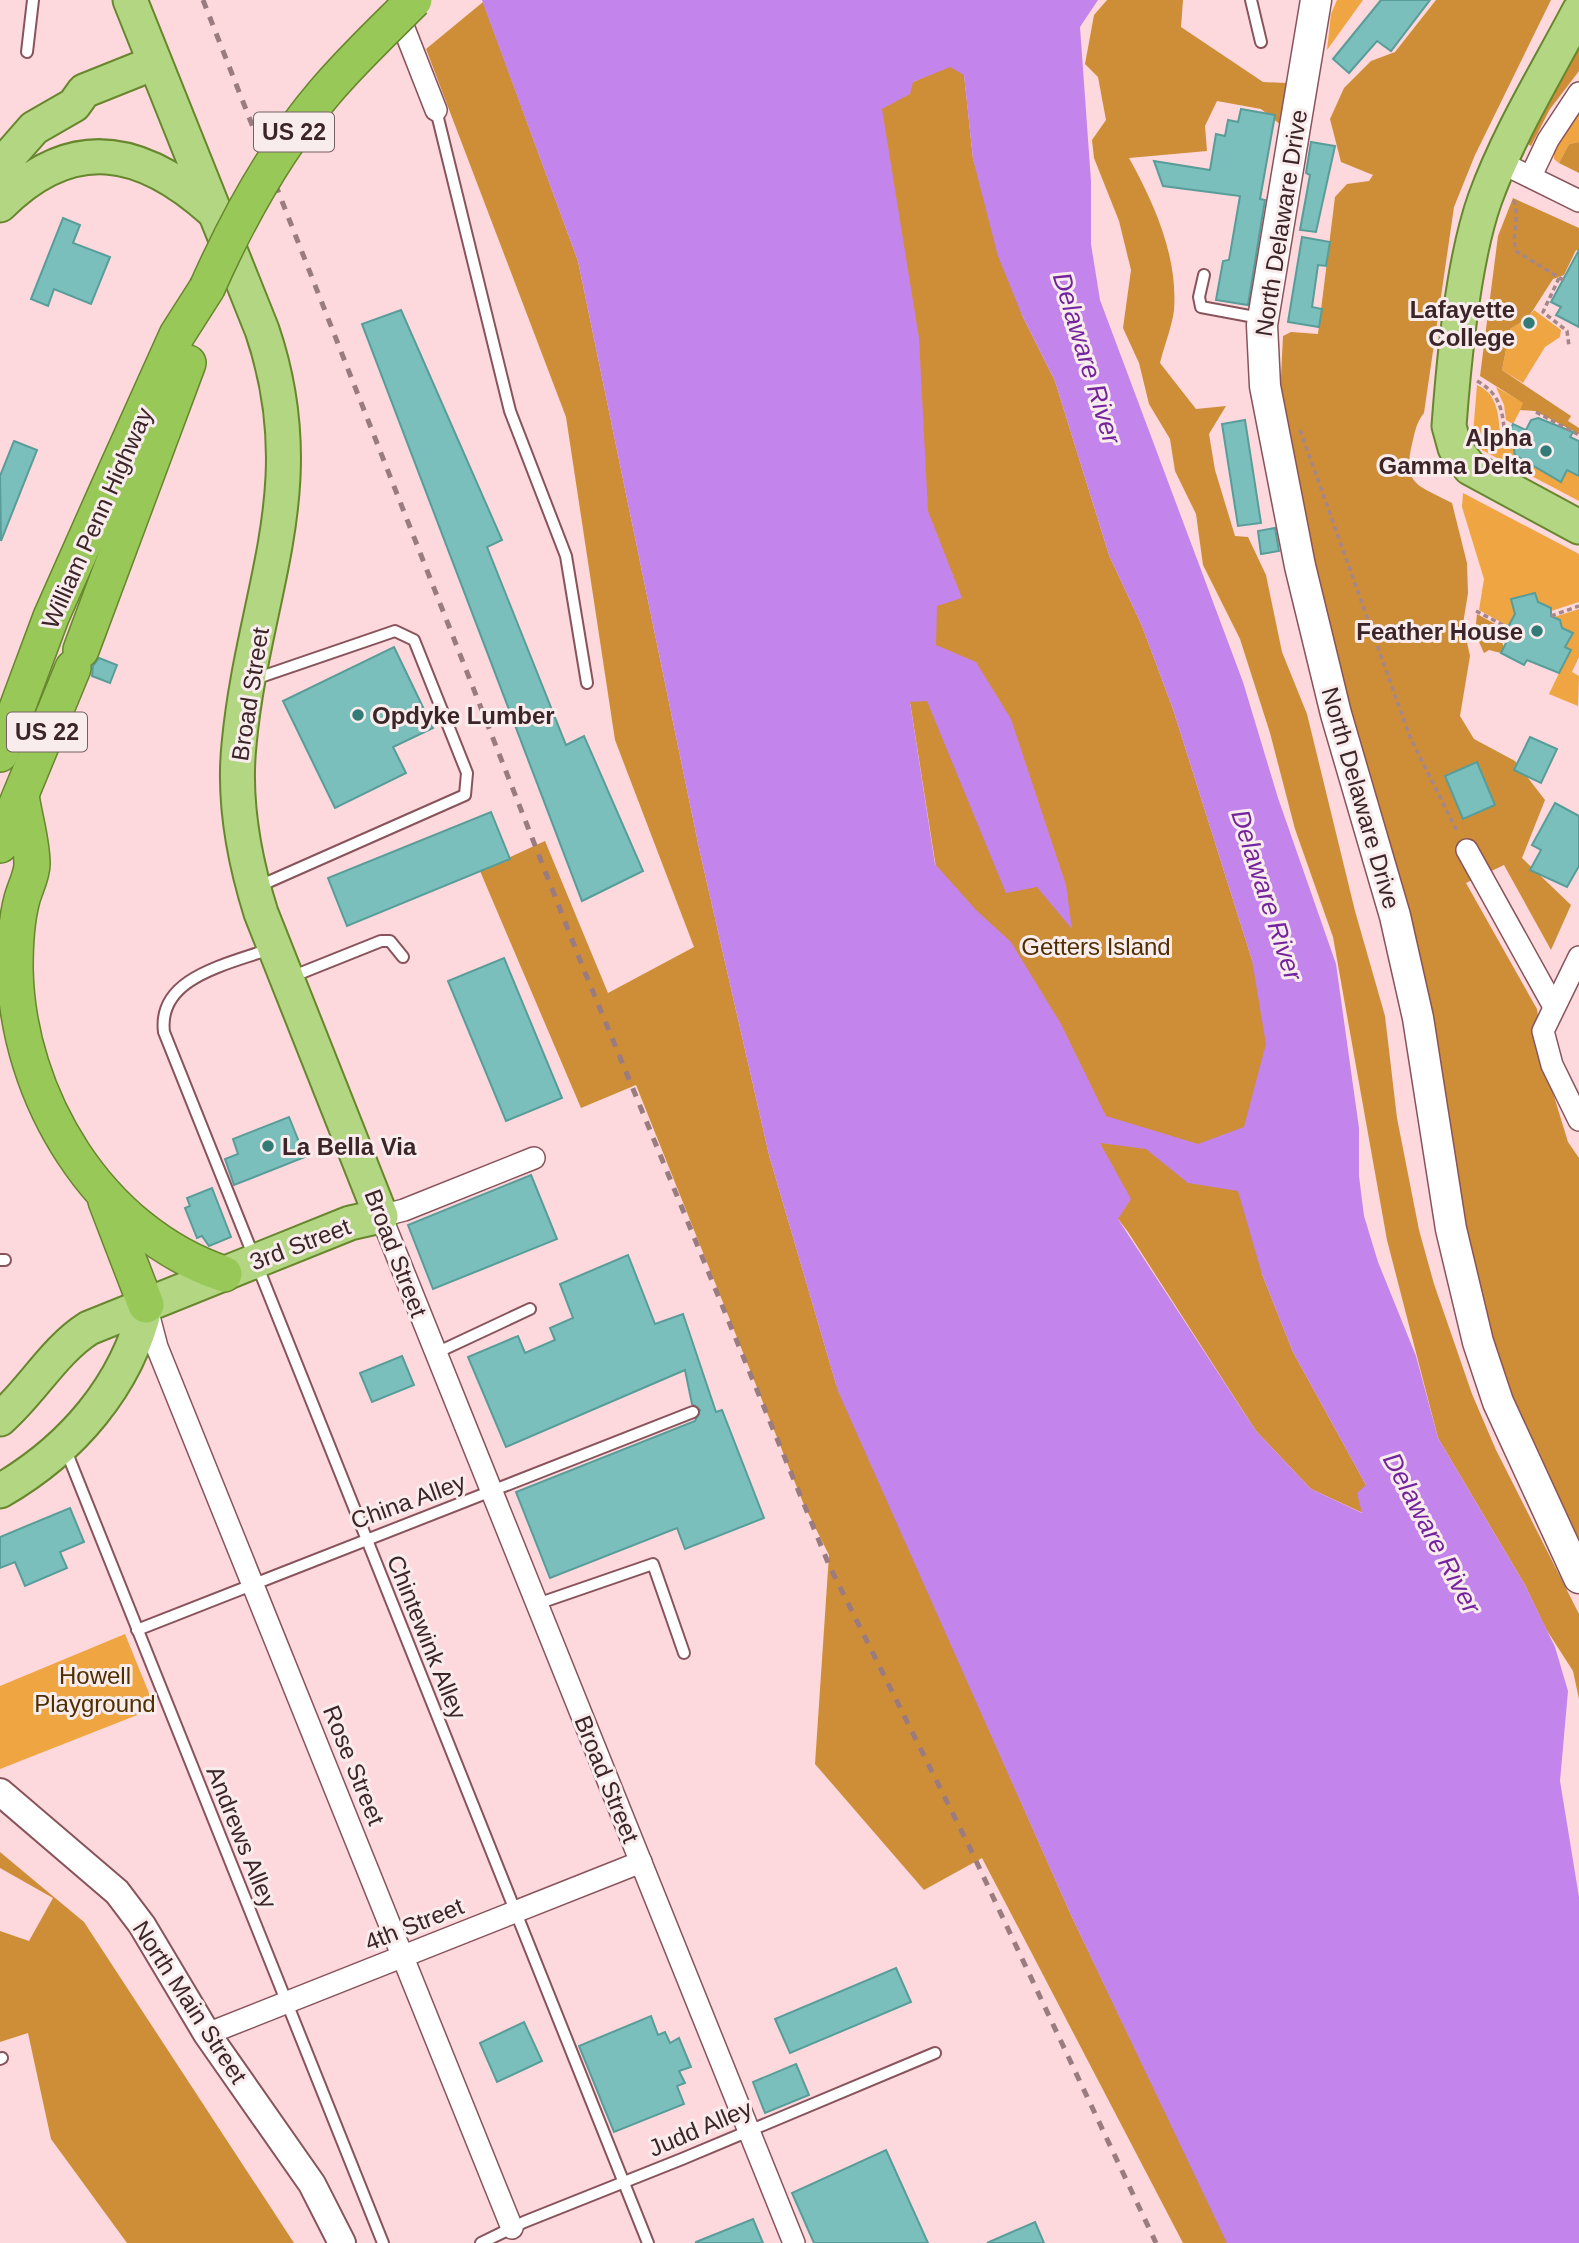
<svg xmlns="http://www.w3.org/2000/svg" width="1579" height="2243" font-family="Arial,sans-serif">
	<rect width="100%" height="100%" fill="#fdd8dc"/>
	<g fill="#efa541">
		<path d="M1337,0h26l-36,50 4,-36z"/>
		<path d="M1579,111v31l-10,2 -10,19 -5,-4v-7z"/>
		<path d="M1534,310l27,20 -1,7 -15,10 -22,36 -21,-13 8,-41 18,-11z"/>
		<path d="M1477,385c20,9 21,27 23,47l19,11 -5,6 2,6 44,27 7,-12 12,6v25l-97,-51 -9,-16z"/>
		<path d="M1496,387l28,16 -11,21 -7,-4 -2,-15z"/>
		<path d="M1463,493l116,61v48l-28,9v-3l-13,-6 -3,-9 -23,6 3,15 -7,12 -29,-16 5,-31 -22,-72z"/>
		<path d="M1579,609v48l-7,15 7,4 -1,30 -29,-12 21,-43 -5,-4 7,-14 -10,-5 -2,-8 -6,-3z"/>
		<path d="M125,1634l30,74 -155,61v-83z"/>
	</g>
	<g fill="#ce8e38">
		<path d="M1107,0h76l-2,27 82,55 23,1 -4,43 -21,-17 -44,-8 -12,25 2,25 -78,7c25,45 49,98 45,152 -2,17 -10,36 -14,53l36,46 30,-3 -17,28 6,36 20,66 13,1 18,38 16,77 25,62 48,197 30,105 12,102 22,112 15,54 38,110 24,56 83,164v85l-6,-28 -27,-42 -21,-44 -87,-147 -51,-198 -54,-303 -38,-108 -25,-96 -30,-94 -37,-74 -7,-51 -21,-43 -5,-32 -21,-35 -10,-41 -16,-35 8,-58 -12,-49 -25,-63 -2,-18 14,-20 -8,-43 -13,-13 9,-49z"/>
		<path d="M1436,0h115l-76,155 -21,52 -30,206c-8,10 -9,19 -12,31 -10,42 7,41 40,59l15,60 1,30 -5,31 7,32 -10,60 14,23 41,22 30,39 -23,58 49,47 -20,45 -47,-85 -38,18 71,126 9,61 22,72 11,16v399l-82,-187 -122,-556 -71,-285 -24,-132 3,-61 8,-4 27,2 17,-137 12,-13 22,-3 4,-6 -32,-13 -11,-43 14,-31 27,-27 24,-9z"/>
		<path d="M483,2l95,259 121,587 70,307 67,229 235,531 157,328h-45l-201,-385 -58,32 -109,-126 14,-209 -25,-50 -168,-420 -55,23 -101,-237 65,-30 63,152 86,-46 -79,-207 -49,-323 -140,-368z"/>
		<path d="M1579,39v32l-29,38 -19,37 -3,-2z"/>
		<path d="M950,66l14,8 9,85 49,156 33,66 54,174 33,71 31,83 79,251 23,31 -13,283 31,78 73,133 -3,28 -52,-24 -55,-58 -128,-199 -170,-224 -64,-408 -40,-509 59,-9z"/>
		<path d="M1579,142v31l-20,-10 10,-19z"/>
		<path d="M1513,198l66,30v23l-3,-1 -12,25 -11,4 -25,39 -18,11 -8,41 69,46 -3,5 11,7v6l-44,-23 -15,-1 3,-7 -43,-27 18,-140z"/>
		<path d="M1477,614l29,16 -5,10 3,7 -3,6 -12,-3 -5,3 -9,-20z"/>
		<path d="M0,1852l84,70 210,321h-167l-76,-104 -23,-106 -28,9v-111l29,10 24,-43 -53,-30z"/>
	</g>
	<path fill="#c384ec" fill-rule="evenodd" d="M482,0h616l-18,27 11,154v63l9,56 143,382 35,116 58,166 23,164v48l5,40 14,46 38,94 22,82 87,147 30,62 13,44 -8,90 19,116v346h-352l-156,-328 -233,-524 -69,-236 -70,-307 -121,-587zM950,67l14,8 9,84 25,97 24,59 33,66 54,174 33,71 31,83 79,251 14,84 -22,83 -46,17 -92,-28 -45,-92 -50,-82 -35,-32 -41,-46 -25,-162 17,-1 79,192 31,-6 35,42 -6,-44 -55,-166 -35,-57 -40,-17 1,-39 25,-8 -34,-87 -9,-173 -37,-229 28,-15 3,-12zM1100,1143l46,6 42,34 50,8 24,83 31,78 73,133 -9,8 5,20 -51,-24 -55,-58 -138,-212 13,-20z"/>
	<g fill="#7abfbb" stroke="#589d99" stroke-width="2">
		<path d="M1381,0h49l-39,51 -14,-10 -28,32 -16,-14z"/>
		<path d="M1241,109l34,6 -15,84 5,1 -17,105 -32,-5 7,-39 6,-1 11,-64 -77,-10 -9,-25 56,9 6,-36 9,2 3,-16 10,2z"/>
		<path d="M1311,142l24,4 -19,86 -16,-2 10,-55 -4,-2z"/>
		<path d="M63,218l17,7 -7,18 37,14 -19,47 -37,-15 -6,17 -17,-7z"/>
		<path d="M1302,237l28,5 -4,24 -8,-1 -6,42 10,2 -3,18 -31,-5z"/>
		<path d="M1579,250v77l-23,-12 5,-8 -10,-5z"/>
		<path d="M401,310l101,230 -15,7 79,198 18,-9 59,135 -61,30 -220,-577z"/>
		<path d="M1538,418l35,14 -3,5 9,4v35l-12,-6 -6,12 -46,-27 -3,-16 -5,-2 6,-13 13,6 5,-10z"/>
		<path d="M1245,420l16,103 -23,3 -16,-102z"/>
		<path d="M14,441l23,9 -36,91 -1,-65z"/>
		<path d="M1275,528l4,23 -18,3 -3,-23z"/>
		<path d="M1535,593l3,9 13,6v8l9,4 2,8 11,5 -8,14 6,3 -12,23 -32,-13 -3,5 -23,-12 5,-10 -5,-3 14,-26 -4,-15z"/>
		<path d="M394,647l39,81 -40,19 13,26 -71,35 -52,-107z"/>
		<path d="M99,658l18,7 -7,18 -18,-7 1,-10z"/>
		<path d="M1530,737l27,12 -16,34 -27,-13z"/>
		<path d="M1477,762l18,43 -32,14 -18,-43z"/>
		<path d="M1555,803l24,13v50l-12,21 -37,-17 11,-20 -9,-5z"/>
		<path d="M491,812l19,47 -163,67 -19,-48z"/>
		<path d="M504,958l58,140 -56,23 -58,-140z"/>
		<path d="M289,1117l16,40 -71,28 -9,-26 13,-5 -5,-15z"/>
		<path d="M531,1175l26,64 -124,50 -25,-64z"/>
		<path d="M212,1188l19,49 -22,9 -7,-10 -5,2 -12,-30 5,-2 -3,-8z"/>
		<path d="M628,1255l27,69 28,-10 33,98 6,-2 42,108 -79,31 -8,-21 -127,50 -34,-86 179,-71 5,-11 -8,-6 -7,-34 -179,77 -38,-90 50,-21 7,17 30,-13 -5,-12 23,-10 -13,-34z"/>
		<path d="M402,1356l12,29 -42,17 -12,-29z"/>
		<path d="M70,1508l14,34 -24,10 7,16 -42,18 -10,-24 -15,6v-31z"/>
		<path d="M896,1968l15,34 -121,51 -15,-34z"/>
		<path d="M651,2016l7,19 7,-3 5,11 9,-5 12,29 -12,4 6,12 -8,3 7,18 -70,28 -35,-86z"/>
		<path d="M524,2022l18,39 -45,21 -17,-39z"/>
		<path d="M796,2064l13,31 -44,18 -12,-31z"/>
		<path d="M886,2150l42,93h-114l-22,-50z"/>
		<path d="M753,2219l10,24h-67v-1z"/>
		<path d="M1035,2222l9,21h-57z"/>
	</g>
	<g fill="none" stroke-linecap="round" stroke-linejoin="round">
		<g stroke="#88545b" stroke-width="14">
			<g id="service">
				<path d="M1251,0l10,42"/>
				<path d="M27,52l6,-52"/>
				<path d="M436,110l74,301 56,145 21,127"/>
				<path d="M1204,275l-5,22 2,10 59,11"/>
				<path d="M252,680l143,-49 19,9 53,133 -2,22 -208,92"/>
				<path d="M272,948c-41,16 -115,28 -108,84l484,1211"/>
				<path d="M291,977l90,-36h9l13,16"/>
				<path d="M0,1260h5"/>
				<path d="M436,1353l94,-44"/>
				<path d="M65,1448l318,795"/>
				<path d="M537,1604l116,-40 31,89"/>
				<path d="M137,1630l556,-218"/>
				<path d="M0,2059l2,-1"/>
				<path d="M481,2243l43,-21 158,-63 253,-106"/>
			</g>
		</g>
		<g stroke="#88545b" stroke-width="24">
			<g id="minor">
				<path d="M396,8l40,102"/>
				<path d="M1500,162l79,39"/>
				<path d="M1531,176l17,-36 31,-47"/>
				<path d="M1467,850l86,155"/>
				<path d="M1579,957l-36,74 9,34 27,55"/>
				<path d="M534,1158l-130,52 -23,6 413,1027"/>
				<path d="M147,1309l10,38 355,881"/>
				<path d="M207,2034l434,-172"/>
			</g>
		</g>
		<g stroke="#88545b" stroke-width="30">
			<path id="tertiary" d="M0,1792l117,100 25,33 65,109 105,150 30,59"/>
		</g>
		<g stroke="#88545b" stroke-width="33">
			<path id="secondary" d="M1316,0l-54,325 3,61 35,180 36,148 59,202 23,102 33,211 27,113 20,60 81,176"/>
		</g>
		<g stroke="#67862d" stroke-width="37">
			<g id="primary">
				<path d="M1579,11c-32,61 -70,122 -94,188 -22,62 -31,160 -36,227l6,22 15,20 109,59"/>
				<path d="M0,178l12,-25 22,-25 40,-23 10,-14 70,-28"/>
				<path d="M0,205c72,-72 142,-58 213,6"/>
				<path d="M0,1419c32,-28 54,-69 89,-91l261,-105 31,-7 -120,-303c-17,-54 -28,-110 -22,-168 14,-152 77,-257 23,-415l-132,-330"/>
				<path d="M0,1491c71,-41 127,-105 146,-186"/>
			</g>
		</g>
		<g stroke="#67862d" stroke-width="38">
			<g id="trunk">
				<path d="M81,650l107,-287"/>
				<path d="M0,754l51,-137 55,-124 71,-158 30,-47"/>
				<path d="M21,795c3,22 11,47 11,69 0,11 -7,24 -10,35 -6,22 -7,47 -7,69 2,129 84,264 209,306"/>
				<path d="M0,845l73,-177"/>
				<path d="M106,1201l40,104"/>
			</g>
		</g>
		<g stroke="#a5878a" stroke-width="3.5" stroke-dasharray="5 3.5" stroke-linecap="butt">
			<path d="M1514,200c6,22 -3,34 2,51l47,29"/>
			<path d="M1559,278l-16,34 24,19 2,15"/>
			<path d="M1477,381c20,11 25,25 27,47l6,3"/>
			<path d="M1536,412l43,23"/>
			<path d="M1300,430l110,307 48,96"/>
			<path d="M1476,611l31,16"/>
			<path d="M1551,616l28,-10"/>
		</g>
		<use href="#service" stroke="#fff" stroke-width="10"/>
		<use href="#minor" stroke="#fff" stroke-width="21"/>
		<use href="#tertiary" stroke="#fff" stroke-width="26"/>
		<use href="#secondary" stroke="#fff" stroke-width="30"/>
		<use href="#primary" stroke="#b2d682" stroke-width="33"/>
		<use href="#trunk" stroke="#98c858" stroke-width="35"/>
		<path stroke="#9a7c80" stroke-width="5" stroke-dasharray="9 9" stroke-linecap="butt" d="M203,0l379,965 247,600 140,281 187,397"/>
		<g stroke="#67862d" stroke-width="38" stroke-linecap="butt">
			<path id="trunk-bridge" d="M207,288c31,-70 68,-138 118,-196 28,-33 59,-62 89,-92"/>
		</g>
		<use href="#trunk-bridge" stroke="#98c858" stroke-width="35"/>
	</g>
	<g fill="#327b77" stroke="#f9eced" stroke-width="2.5">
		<circle cx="1529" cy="323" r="7"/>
		<circle cx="1546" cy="451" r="7"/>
		<circle cx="1537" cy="631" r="7"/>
		<circle cx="358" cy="715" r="7"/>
		<circle cx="268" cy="1146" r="7"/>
	</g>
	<g text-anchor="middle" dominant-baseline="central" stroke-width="6" stroke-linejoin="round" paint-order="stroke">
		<g fill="#f9eced" stroke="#756163" stroke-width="2">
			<rect x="254" y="112.5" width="80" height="39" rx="5"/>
			<rect x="7" y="712.5" width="80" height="39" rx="5"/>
		</g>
		<g font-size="23" font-weight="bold" fill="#3c2528">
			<text x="294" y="132">US 22</text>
			<text x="47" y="732">US 22</text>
		</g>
		<g font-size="24" fill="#3c2528" stroke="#f9eced">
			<text transform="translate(1281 223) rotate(-81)">North Delaware Drive</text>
			<text transform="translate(97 518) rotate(-66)">William Penn Highway</text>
			<text transform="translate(250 694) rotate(-81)">Broad Street</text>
			<text transform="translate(1361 798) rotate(74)">North Delaware Drive</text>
			<text transform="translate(300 1244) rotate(-21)">3rd Street</text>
			<text transform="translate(396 1253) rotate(69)">Broad Street</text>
			<text transform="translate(408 1501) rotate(-20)">China Alley</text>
			<text transform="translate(427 1637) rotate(68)">Chintewink Alley</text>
			<text transform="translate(354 1765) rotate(68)">Rose Street</text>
			<text transform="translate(607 1779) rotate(68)">Broad Street</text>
			<text transform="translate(242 1837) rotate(68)">Andrews Alley</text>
			<text transform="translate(414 1924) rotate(-22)">4th Street</text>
			<text transform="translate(190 2002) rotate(57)">North Main Street</text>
			<text transform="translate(700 2128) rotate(-23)">Judd Alley</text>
		</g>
		<g font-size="24" font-weight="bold" fill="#3c2528" stroke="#f9eced" text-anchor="end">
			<text x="1515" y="309">Lafayette<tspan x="1515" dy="28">College</tspan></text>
			<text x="1532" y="437">Alpha<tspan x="1532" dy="28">Gamma Delta</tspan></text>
			<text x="1523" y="631">Feather House</text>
			<text x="372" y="715" text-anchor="start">Opdyke Lumber</text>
			<text x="282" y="1146" text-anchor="start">La Bella Via</text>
		</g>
		<g font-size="24" fill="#4f2f00" stroke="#f9eced">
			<text x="1096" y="946">Getters Island</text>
			<text x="95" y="1675">Howell<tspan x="95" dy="28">Playground</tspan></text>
		</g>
		<g font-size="26" font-style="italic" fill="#73239d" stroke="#f9eced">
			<text transform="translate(1087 358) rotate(73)">Delaware River</text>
			<text transform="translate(1267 895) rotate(72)">Delaware River</text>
			<text transform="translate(1432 1533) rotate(62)">Delaware River</text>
		</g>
	</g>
</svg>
